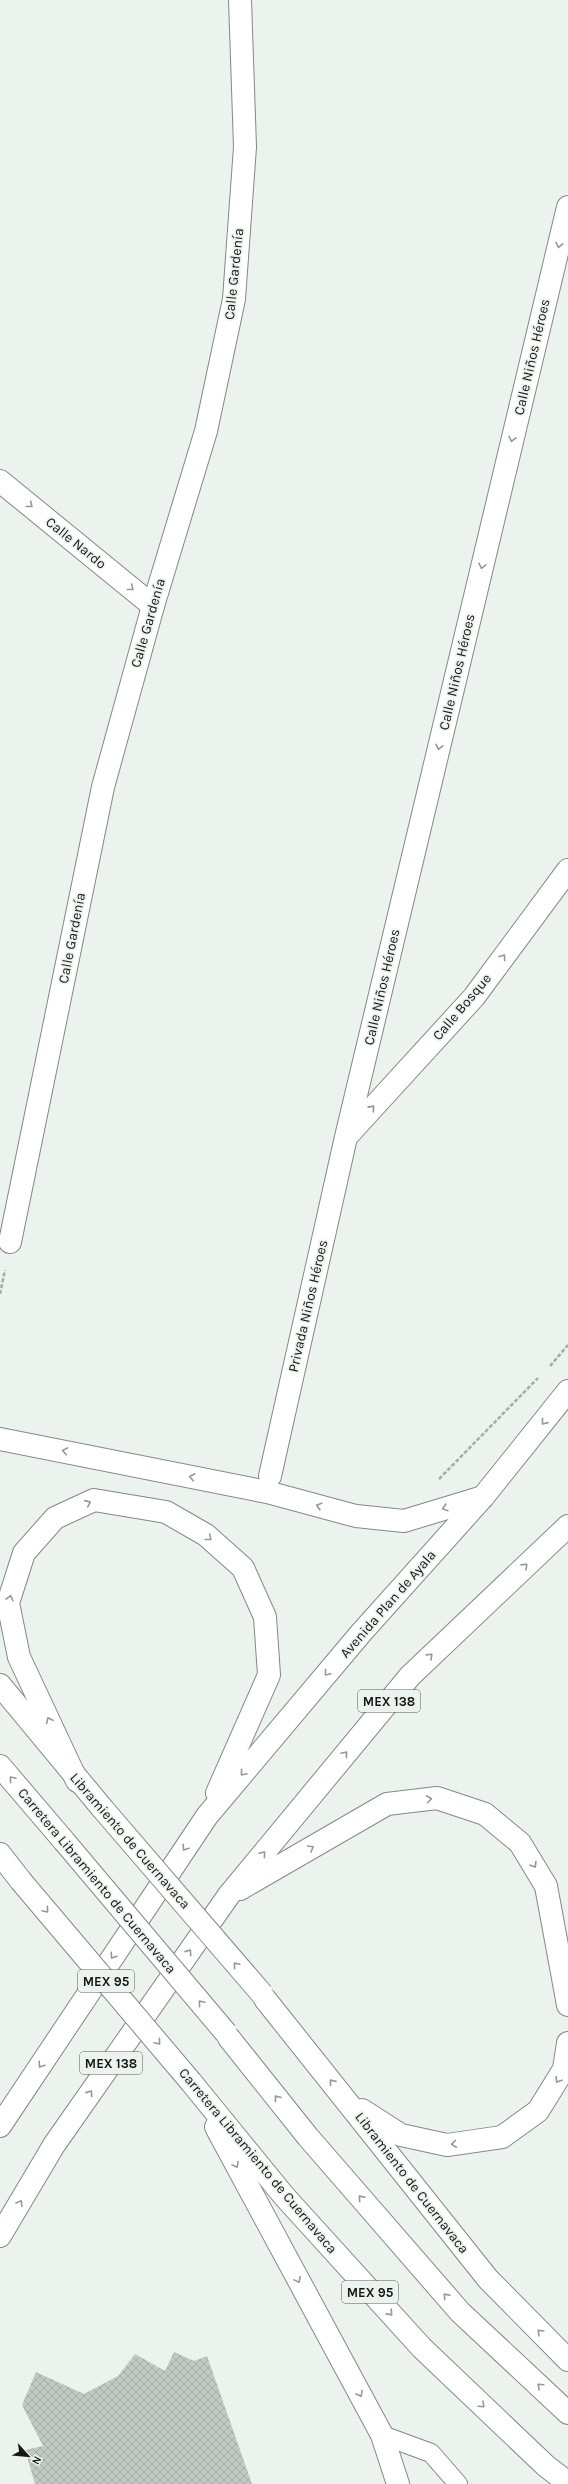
<svg xmlns="http://www.w3.org/2000/svg" width="568" height="2484" font-family="Karla,sans-serif">
	<defs>
		<pattern id="building-cross-hatch" width="8" height="8" patternUnits="userSpaceOnUse"><rect width="8" height="8" fill="#c2c9c4"/><path d="M0 0l8 8M0 8l8-8" fill="none" stroke="#a6aca8"/></pattern>
	</defs>
	<rect width="100%" height="100%" fill="#ecf2ed"/>
	<path fill="url(#building-cross-hatch)" d="M174,2352l20,9 13,-5 45,128h-217l-10,-34 18,-4 -21,-41 14,-33 48,22 34,-18 17,-22 30,17z"/>
	<g fill="none" stroke-linecap="round" stroke-linejoin="round">
		<g stroke="#838985" stroke-width="20">
			<path id="service" d="M382,2435l49,18 27,31"/>
		</g>
		<g stroke="#838985" stroke-width="24">
			<g id="minor">
				<path d="M0,481l153,125"/>
				<path d="M347,1136l127,-139 94,-127"/>
				<path d="M10,1242l93,-455 50,-181 53,-175 28,-132 11,-152 -5,-147"/>
				<path d="M270,1476l76,-339 222,-930"/>
			</g>
		</g>
		<g stroke="#838985" stroke-width="24">
			<g id="primary">
				<path d="M0,1439l267,53 89,24 48,5 79,-24"/>
				<path d="M0,1685l102,123"/>
				<path d="M77,1781l-58,-124 -11,-54 16,-50 31,-35 39,-18 72,12 40,23 37,33 22,49 4,58 -52,118"/>
				<path d="M240,1889l147,-85 50,-6 48,16 35,29 26,43 22,119"/>
				<path d="M265,1999l223,280 80,81"/>
				<path d="M362,2110l39,25 46,10 55,-8 36,-26 26,-42 4,-26"/>
				<path d="M0,2126l207,-310 154,-183 122,-136 85,-106"/>
				<path d="M0,2236l54,-91 175,-250 181,-219 158,-150"/>
			</g>
		</g>
		<g stroke="#838985" stroke-width="24">
			<g id="trunk">
				<path d="M0,1766l64,75"/>
				<path d="M0,1854l21,27"/>
				<path d="M229,2038l79,99 152,175 108,101"/>
				<path d="M191,2082l93,114 138,152 124,118 22,17"/>
				<path d="M216,2127l166,308 16,49"/>
			</g>
		</g>
		<g stroke="#a6aba7" stroke-width="2.5" stroke-dasharray="4 2" stroke-linecap="butt">
			<path d="M0,1294l5,-24"/>
			<path d="M550,1366l18,-21"/>
			<path d="M439,1479l99,-101"/>
		</g>
		<use href="#service" stroke="#fff" stroke-width="18"/>
		<use href="#minor" stroke="#fff" stroke-width="22"/>
		<use href="#primary" stroke="#fff" stroke-width="22"/>
		<use href="#trunk" stroke="#fff" stroke-width="22"/>
		<g stroke="#838985" stroke-width="24" stroke-linecap="butt">
			<path id="primary-bridge" d="M102,1808l160,186"/>
		</g>
		<g stroke="#838985" stroke-width="24" stroke-linecap="butt">
			<g id="trunk-bridge">
				<path d="M64,1841l162,192"/>
				<path d="M21,1881l170,201"/>
			</g>
		</g>
		<use href="#primary-bridge" stroke="#fff" stroke-width="22"/>
		<use href="#trunk-bridge" stroke="#fff" stroke-width="22"/>
	</g>
	<defs><path id="oneway-chevron" d="M-2-3.5L2.5 0L-2 3.5" fill="none" stroke-width="1.6" stroke-linecap="round" stroke-linejoin="round"/></defs>
	<g stroke="#969797">
		<use href="#oneway-chevron" transform="translate(559 245) rotate(103)"/>
		<use href="#oneway-chevron" transform="translate(512 439) rotate(103)"/>
		<use href="#oneway-chevron" transform="translate(30 505) rotate(39)"/>
		<use href="#oneway-chevron" transform="translate(482 566) rotate(103)"/>
		<use href="#oneway-chevron" transform="translate(131 588) rotate(39)"/>
		<use href="#oneway-chevron" transform="translate(439 747) rotate(103)"/>
		<use href="#oneway-chevron" transform="translate(503 957) rotate(-54)"/>
		<use href="#oneway-chevron" transform="translate(372 1108) rotate(-48)"/>
		<use href="#oneway-chevron" transform="translate(544 1422) rotate(129)"/>
		<use href="#oneway-chevron" transform="translate(65 1451) rotate(-169)"/>
		<use href="#oneway-chevron" transform="translate(192 1477) rotate(-169)"/>
		<use href="#oneway-chevron" transform="translate(88 1503) rotate(-24)"/>
		<use href="#oneway-chevron" transform="translate(319 1506) rotate(-165)"/>
		<use href="#oneway-chevron" transform="translate(445 1508) rotate(163)"/>
		<use href="#oneway-chevron" transform="translate(209 1538) rotate(39)"/>
		<use href="#oneway-chevron" transform="translate(525 1566) rotate(-44)"/>
		<use href="#oneway-chevron" transform="translate(10 1598) rotate(-76)"/>
		<use href="#oneway-chevron" transform="translate(430 1656) rotate(-44)"/>
		<use href="#oneway-chevron" transform="translate(327 1673) rotate(130)"/>
		<use href="#oneway-chevron" transform="translate(49 1720) rotate(-115)"/>
		<use href="#oneway-chevron" transform="translate(345 1754) rotate(-50)"/>
		<use href="#oneway-chevron" transform="translate(243 1773) rotate(130)"/>
		<use href="#oneway-chevron" transform="translate(12 1779) rotate(-130)"/>
		<use href="#oneway-chevron" transform="translate(429 1799) rotate(-7)"/>
		<use href="#oneway-chevron" transform="translate(185 1848) rotate(124)"/>
		<use href="#oneway-chevron" transform="translate(311 1848) rotate(-30)"/>
		<use href="#oneway-chevron" transform="translate(263 1854) rotate(-50)"/>
		<use href="#oneway-chevron" transform="translate(534 1865) rotate(58)"/>
		<use href="#oneway-chevron" transform="translate(46 1910) rotate(50)"/>
		<use href="#oneway-chevron" transform="translate(189 1952) rotate(-55)"/>
		<use href="#oneway-chevron" transform="translate(113 1956) rotate(124)"/>
		<use href="#oneway-chevron" transform="translate(236 1965) rotate(-131)"/>
		<use href="#oneway-chevron" transform="translate(201 2003) rotate(-130)"/>
		<use href="#oneway-chevron" transform="translate(158 2042) rotate(50)"/>
		<use href="#oneway-chevron" transform="translate(41 2065) rotate(124)"/>
		<use href="#oneway-chevron" transform="translate(558 2080) rotate(122)"/>
		<use href="#oneway-chevron" transform="translate(332 2082) rotate(-129)"/>
		<use href="#oneway-chevron" transform="translate(90 2093) rotate(-55)"/>
		<use href="#oneway-chevron" transform="translate(277 2098) rotate(-128)"/>
		<use href="#oneway-chevron" transform="translate(454 2144) rotate(172)"/>
		<use href="#oneway-chevron" transform="translate(236 2165) rotate(62)"/>
		<use href="#oneway-chevron" transform="translate(361 2198) rotate(-131)"/>
		<use href="#oneway-chevron" transform="translate(20 2203) rotate(-59)"/>
		<use href="#oneway-chevron" transform="translate(298 2280) rotate(62)"/>
		<use href="#oneway-chevron" transform="translate(446 2296) rotate(-131)"/>
		<use href="#oneway-chevron" transform="translate(390 2313) rotate(48)"/>
		<use href="#oneway-chevron" transform="translate(540 2332) rotate(-135)"/>
		<use href="#oneway-chevron" transform="translate(540 2386) rotate(-137)"/>
		<use href="#oneway-chevron" transform="translate(360 2394) rotate(61)"/>
		<use href="#oneway-chevron" transform="translate(482 2405) rotate(43)"/>
	</g>
	<g text-anchor="middle" dominant-baseline="central" stroke-width="3.5" stroke-linejoin="round" paint-order="stroke">
		<g fill="#ecf2ed" stroke="#565957" stroke-width="1">
			<rect x="358" y="1690" width="62" height="22" rx="3"/>
			<rect x="78" y="1970" width="56" height="22" rx="3"/>
			<rect x="80" y="2052" width="62" height="22" rx="3"/>
			<rect x="342" y="2281" width="56" height="22" rx="3"/>
		</g>
		<g font-size="13" font-weight="bold" fill="#161817">
			<text x="389" y="1701">MEX 138</text>
			<text x="106" y="1981">MEX 95</text>
			<text x="111" y="2063">MEX 138</text>
			<text x="370" y="2292">MEX 95</text>
		</g>
		<g font-size="14" fill="#161817" stroke="#ecf2ed">
			<text transform="translate(234 274) rotate(-84)">Calle Gardenía</text>
			<text transform="translate(532 357) rotate(-77)">Calle Niños Héroes</text>
			<text transform="translate(76 543) rotate(39)">Calle Nardo</text>
			<text transform="translate(148 623) rotate(-74)">Calle Gardenía</text>
			<text transform="translate(457 672) rotate(-77)">Calle Niños Héroes</text>
			<text transform="translate(72 938) rotate(-79)">Calle Gardenía</text>
			<text transform="translate(382 987) rotate(-77)">Calle Niños Héroes</text>
			<text transform="translate(462 1007) rotate(-50)">Calle Bosque</text>
			<text transform="translate(308 1306) rotate(-77)">Privada Niños Héroes</text>
			<text transform="translate(388 1604) rotate(-49)">Avenida Plan de Ayala</text>
			<text transform="translate(130 1841) rotate(49)">Libramiento de Cuernavaca</text>
			<text transform="translate(97 1881) rotate(50)">Carretera Libramiento de Cuernavaca</text>
			<text transform="translate(258 2161) rotate(50)">Carretera Libramiento de Cuernavaca</text>
			<text transform="translate(412 2183) rotate(52)">Libramiento de Cuernavaca</text>
		</g>
	</g>
	<g transform="translate(28 2456) rotate(117)" stroke="#ecf2ed" stroke-width="3" paint-order="stroke">
	<path d="M0-3L7 15L0 10L-7 15Z" fill="#161817"/>
	<text y="-6" font-size="11" font-weight="bold" text-anchor="middle" fill="#161817">N</text>
	</g>
</svg>
